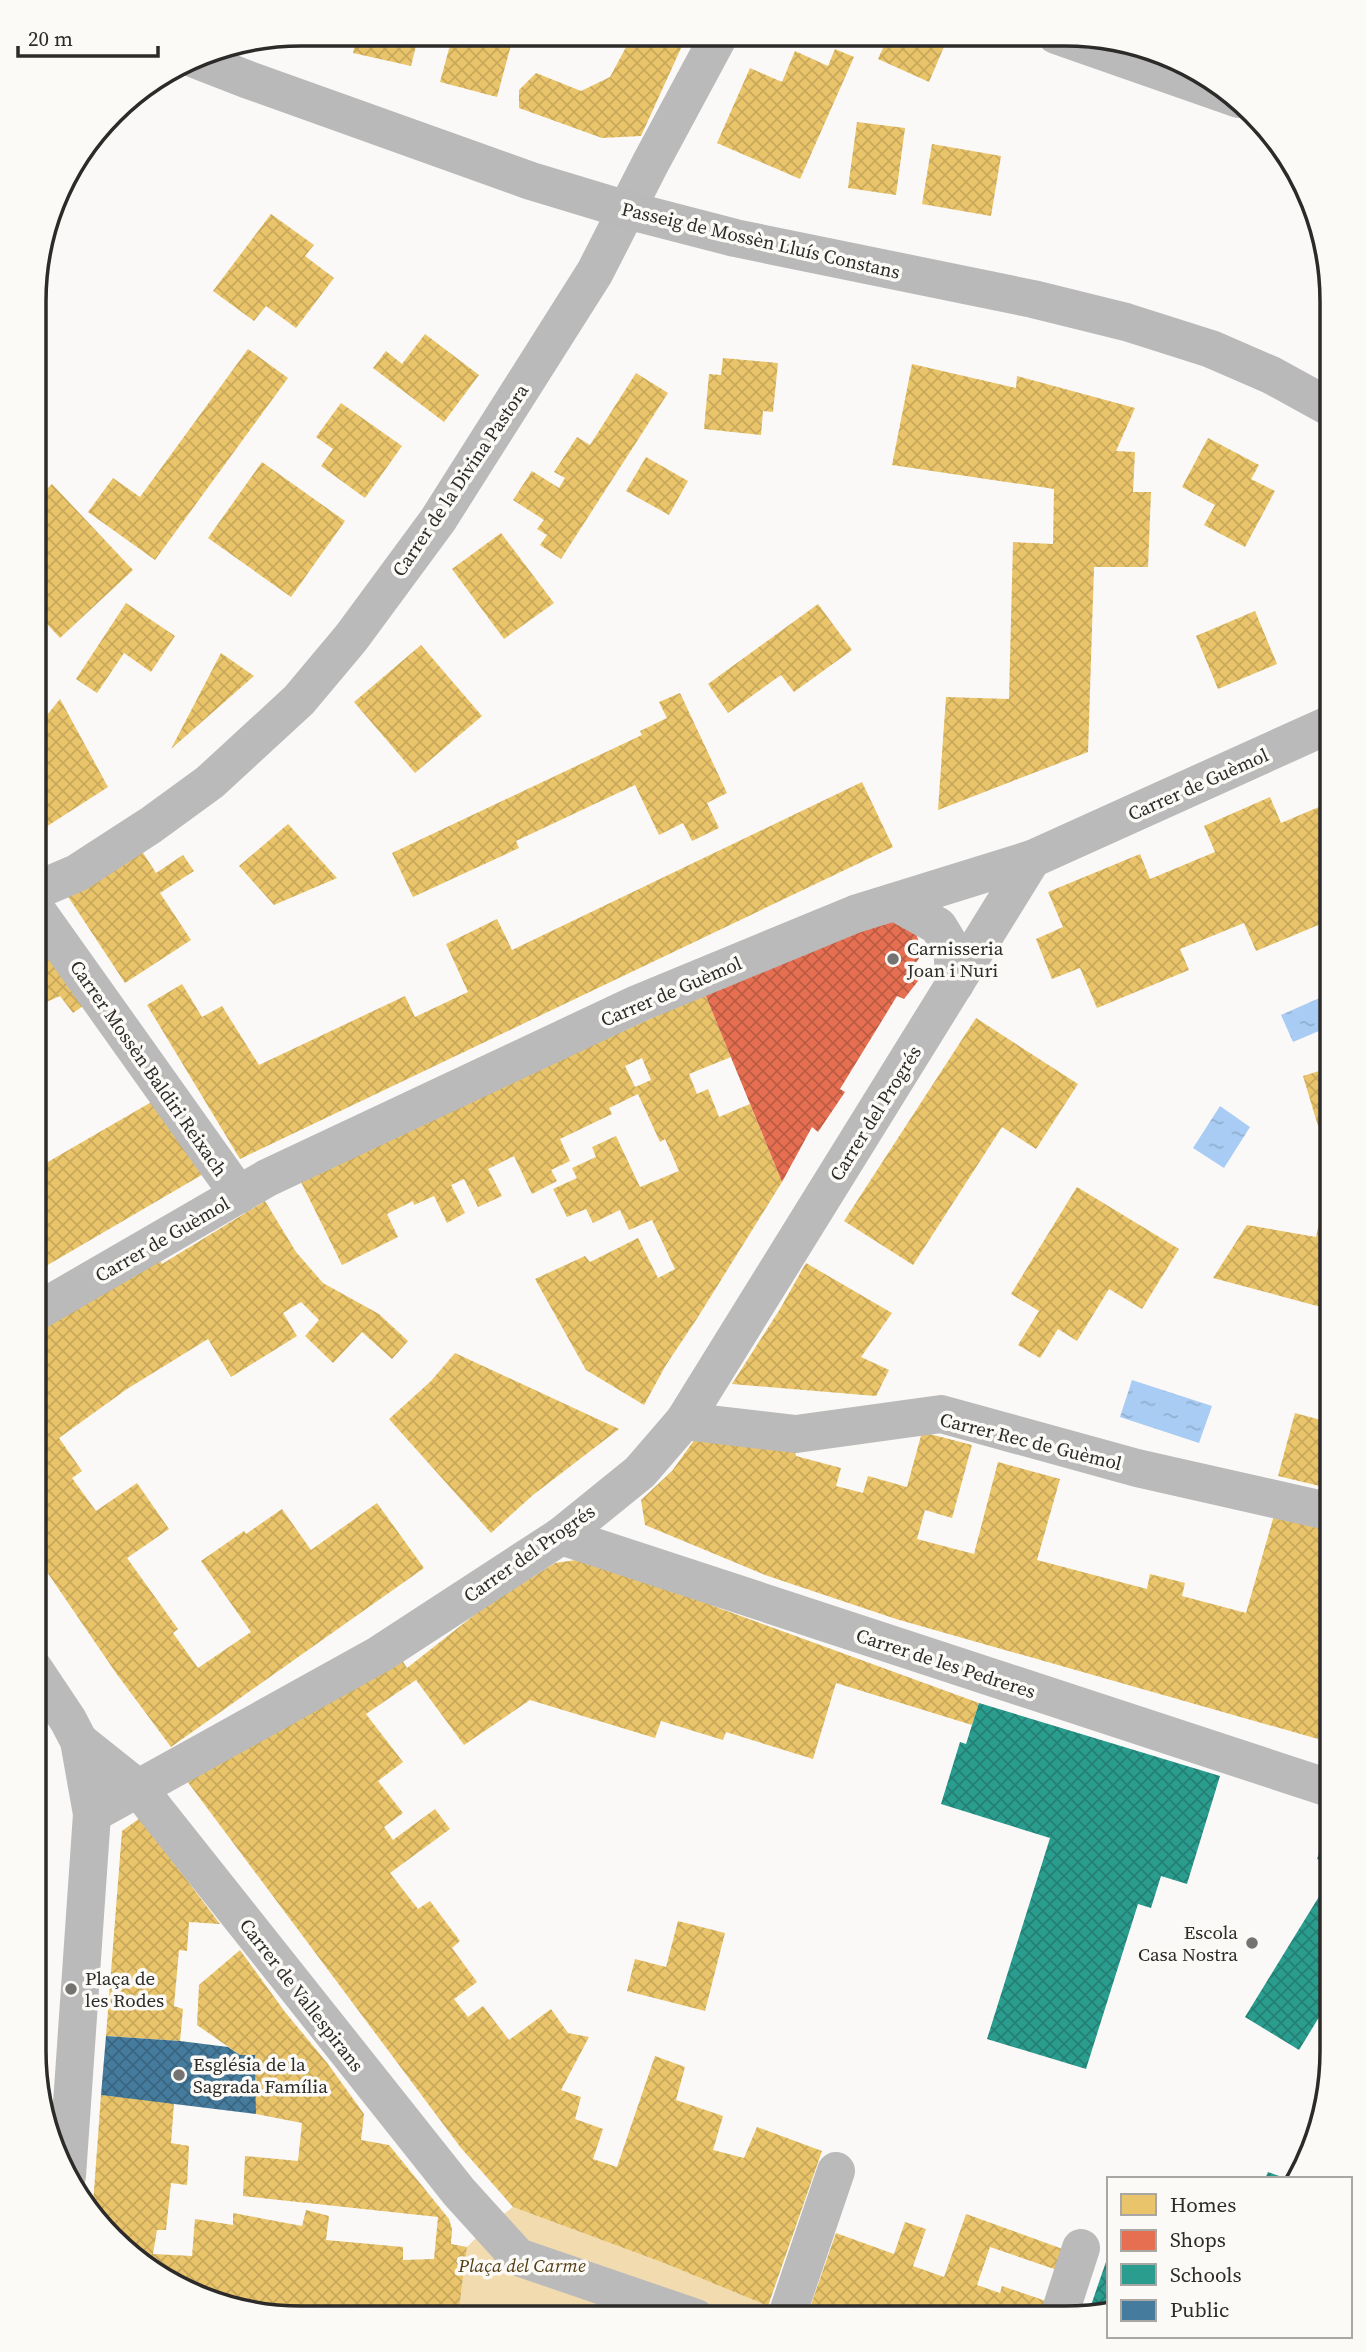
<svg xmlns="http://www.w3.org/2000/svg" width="1366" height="2352" font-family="'Source Serif 4',serif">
	<defs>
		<pattern id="water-ripples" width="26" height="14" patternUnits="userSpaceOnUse" patternTransform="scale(1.75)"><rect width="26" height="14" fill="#a8ccf4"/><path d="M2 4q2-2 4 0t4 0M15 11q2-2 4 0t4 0" fill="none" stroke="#91afd1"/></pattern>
		<pattern id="homes-cross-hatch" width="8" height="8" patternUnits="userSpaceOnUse" patternTransform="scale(1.75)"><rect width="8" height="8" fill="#e9c46a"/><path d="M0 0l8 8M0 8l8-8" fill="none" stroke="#c8a95c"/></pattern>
		<pattern id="shops-cross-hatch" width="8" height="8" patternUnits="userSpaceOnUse" patternTransform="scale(1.75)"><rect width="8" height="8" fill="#e76f51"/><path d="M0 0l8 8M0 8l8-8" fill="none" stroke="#bb5b43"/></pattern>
		<pattern id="schools-cross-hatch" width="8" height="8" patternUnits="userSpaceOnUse" patternTransform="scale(1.75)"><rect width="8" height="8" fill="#2a9d8f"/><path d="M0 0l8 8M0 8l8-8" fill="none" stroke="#248075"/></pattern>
		<pattern id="public-cross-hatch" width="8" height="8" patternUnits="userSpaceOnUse" patternTransform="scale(1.75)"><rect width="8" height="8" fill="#457b9d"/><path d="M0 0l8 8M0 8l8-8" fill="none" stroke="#3a6580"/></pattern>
	</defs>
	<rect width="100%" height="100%" fill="#fbf9f7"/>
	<path fill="#f3dbb0" d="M513,2207l151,56 104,43 44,12 -354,-1 9,-70 21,-21z"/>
	<g fill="url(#water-ripples)">
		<path d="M1333,992v33l-40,17 -12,-27z"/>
		<path d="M1220,1106l30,21 -26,41 -31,-20z"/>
		<path d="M1132,1380l80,26 -13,37 -79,-26z"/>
	</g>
	<g fill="url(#homes-cross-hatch)" fill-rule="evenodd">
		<path d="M358,33l61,1 -8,32 -58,-13z"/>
		<path d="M453,34h61l-17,63 -57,-15z"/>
		<path d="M633,34l54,1 -46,101 -39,2 -83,-30v-18l17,-17 45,18 29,-14z"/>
		<path d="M889,35h60l-20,47 -51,-23z"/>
		<path d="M835,49l19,8 -54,122 -83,-36 33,-75 32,14 13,-31 33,15z"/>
		<path d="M857,122l48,6 -9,67 -48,-7z"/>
		<path d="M932,144l69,12 -10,60 -69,-12z"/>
		<path d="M271,214l43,31 -9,11 29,22 -38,50 -30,-22 -12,15 -41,-30z"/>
		<path d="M425,334l54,41 -35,47 -71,-54 13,-17 16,13z"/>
		<path d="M248,349l40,29 -133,182 -67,-48 25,-34 27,19z"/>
		<path d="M723,358l55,5 -5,49 -10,-1 -2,24 -57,-6 5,-55 12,1z"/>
		<path d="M912,364l104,24 1,-12 118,32 -19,43 19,1 -2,40h18l-3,75h-54l-6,185 -150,58 8,-113 63,2 4,-157 40,2 1,-55 -162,-24z"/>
		<path d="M636,373l32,20 -107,166 -21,-14 7,-10 -10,-6 7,-9 -31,-20 19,-29 27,17 6,-10 -11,-6 23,-35 13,8z"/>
		<path d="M341,403l61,43 -37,52 -44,-32 12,-17 -17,-12z"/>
		<path d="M1208,438l51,27 -8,14 24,12 -30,56 -41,-22 11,-20 -33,-18z"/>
		<path d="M646,457l42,24 -19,34 -43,-24z"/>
		<path d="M262,462l83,59 -54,76 -83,-59z"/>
		<path d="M52,484l81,86 -73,68 -25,-27v-111z"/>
		<path d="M501,533l53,70 -50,36 -52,-70z"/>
		<path d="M126,603l49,33 -24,36 -27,-19 -27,40 -21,-14z"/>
		<path d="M818,604l34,46 -58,42 -13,-17 -53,38 -20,-29z"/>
		<path d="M1255,611l22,53 -59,25 -22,-53z"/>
		<path d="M421,645l61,71 -67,57 -61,-71z"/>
		<path d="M221,653l33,23 -83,73z"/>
		<path d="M680,693l47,100 -20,10 12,25 -27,13 -9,-18 -24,12 -24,-50 -119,56 3,7 -106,49 -21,-44 250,-118 -2,-4 27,-13 -8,-16z"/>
		<path d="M60,699l48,88 -73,47v-104z"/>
		<path d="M862,782l31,65 -653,312 -93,-154 35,-21 20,33 20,-11 37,59 146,-69 10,21 53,-25 -22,-48 51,-25 15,31z"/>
		<path d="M1270,797l11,26 52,-22v129l-6,2 -4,-9 -67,28 -12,-28 -64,26 9,21 -92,38 -17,-40 -28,11 -16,-40 27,-12 -15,-35 92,-38 10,25 65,-27 -11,-26z"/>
		<path d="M288,824l49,54 -63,27 -35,-39z"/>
		<path d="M138,845l18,28 27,-18 11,16 -34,22 31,47 -66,43 -60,-91z"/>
		<path d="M35,929l54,73 -16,11 -13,-17 -25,11z"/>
		<path d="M705,994l26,63 -42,17 8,20 11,-5 11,28 31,-13 32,78 -84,135 -32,48 -22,40 -58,-35 -51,-91 50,-23 5,6 48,-24 20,40 17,-9 -23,-49 -23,10 -9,-20 -27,13 -7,-14 -19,8 -14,-28 24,-11 -5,-10 24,-11 -4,-10 24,-11 24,51 39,-16 -14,-32 -5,3 -22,-48 -29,14 3,6 -52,25 10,22 -19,9 6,11 -25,13 -18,-38 -26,13 14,27 -24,11 -14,-28 -13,6 14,28 -18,10 -13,-27 -20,9 -1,-4 -26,13 11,23 -56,28 -43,-87zM642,1058l9,22 -16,7 -10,-21z"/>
		<path d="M976,1018l102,66 -42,65 -34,-22 -89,138 -69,-44z"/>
		<path d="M1332,1067v63l-14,-4 -15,-50z"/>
		<path d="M160,1097l45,76 -171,100v-103z"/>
		<path d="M1331,1172l1,138 -119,-32 34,-53 69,12z"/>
		<path d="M1077,1187l102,62 -37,60 -33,-20 -32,52 -19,-12 -18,29 -22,-13 21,-34 -28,-17z"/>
		<path d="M265,1201l31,51 27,31 56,31 29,27 -16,18 -30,-27 -29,31 -28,-27 14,-16 -18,-18 -18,11 14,23 -66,41 -23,-38 -81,50 -68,49 23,33 -10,7 24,33 41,-28 32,46 -42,29 51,71 -5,4 25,35 53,-36 -50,-71 43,-30 2,3 36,-25 29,41 66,-47 47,65 -253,179 -55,-74 -82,-120v-226l119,-76 9,13z"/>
		<path d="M806,1263l86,50 -31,44 28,13 -13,26 -144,-12 48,-75z"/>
		<path d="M455,1353l164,76 -86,66 -42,38 -102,-114 42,-38z"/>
		<path d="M1295,1413l37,10v66l-54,-13z"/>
		<path d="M700,1432l93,13 3,11 45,12 -5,18 27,7 5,-17 39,11 15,-55 50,13 -20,73 -27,-8 -8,29 57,15 24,-92 62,17 -23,81 110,29 3,-15 35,9 -3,13 64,17 29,-101 57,16v161l-14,50 -422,-120 -131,-44 -120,-50 -4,-25 31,-29z"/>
		<path d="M597,1557l28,9 91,41 263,96 -7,22 -136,-42 -23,76 -87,-27 -3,8 -62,-19 -6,17 -125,-38 -66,45 -48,-65 -50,34 37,48 -25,19 25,32 -19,14 9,13 42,-31 15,20 -60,44 28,36 12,-8 30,40 -8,7 25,34 -23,17 14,18 15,-11 26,34 42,-31 17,24 21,4 -28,53 20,7 -6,22 28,10 -10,30 24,8 38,-111 30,11 -9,33 47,16 -10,34 31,8 13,-31 65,24 -54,155 -104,-43 -151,-56 -52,-59 -277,-371 210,-130 13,21 75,-59 73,-46z"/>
		<path d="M140,1818l80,106 -31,-2 -2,29 -8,-1 -5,56 9,3 -3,32 -74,-5 16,-205z"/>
		<path d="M678,1921l47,12 -20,78 -78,-20 8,-32 31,8z"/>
		<path d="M240,1950l45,62 43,52 36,50 -3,26 28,5 60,74 3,10 -1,15 16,3 -9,70h-124l-135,-18 -61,-35 -46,-46 9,-123 73,8 -3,40 18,3 -2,39 -16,-2 -5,47h-9l-4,24 39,2 3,-37 38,6v-12l69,13 4,-16 23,6 -3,24 77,7v13l31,-1 4,-42 -195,-21 2,-40 53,5 4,-38 -46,-9 -1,-59h-15l-43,-30 2,-40z"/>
		<path d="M966,2214l105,38 -8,20 -73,-25 -13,38 23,8 2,-7 44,15 -6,18 -228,-1 -5,-2 29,-83 58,21 11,-32 21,7 -13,37 31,11z"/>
	</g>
	<path fill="url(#shops-cross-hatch)" d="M886,921l17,2 11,5 5,14 1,15 -5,7 10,8 -21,27 -7,-3 -57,93 5,3 -27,40 -6,-5 -30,55 -77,-188z"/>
	<g fill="url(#schools-cross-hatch)">
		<path d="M979,1703l241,73 -33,108 -26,-8 -10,32 -13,-4 -52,165 -99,-30 63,-201 -109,-34 19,-62 6,2z"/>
		<path d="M1332,1816v48l-15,-5z"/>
		<path d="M1323,1890l9,5v101l-33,54 -54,-33z"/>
		<path d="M1268,2172l17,6v1h-20z"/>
		<path d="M1108,2256l1,54 -21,4z"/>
	</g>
	<path fill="url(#public-cross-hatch)" d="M106,2036l74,5 48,6 12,8h15l1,59 -155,-19z"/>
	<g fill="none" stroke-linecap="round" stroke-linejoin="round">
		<g stroke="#bababa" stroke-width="38">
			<path d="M1056,35l183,64"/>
			<path d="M35,891l42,-18 74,-48 59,-43 89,-82 52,-62 87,-118 157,-248 55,-108 70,-130"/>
			<path d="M895,902l43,24 14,23 3,35"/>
			<path d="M35,908l204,287"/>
			<path d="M684,1421l112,13 145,-20 196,54 195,44"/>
			<path d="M561,1536l771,253"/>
			<path d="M34,1669l34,51 11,21 13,73 -25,362"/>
			<path d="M79,1741l59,47 321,404 59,65 178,61"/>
			<path d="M92,1814l288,-160 181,-118 79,-64 44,-51 348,-562"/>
			<path d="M786,2318l50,-147"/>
			<path d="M1058,2319l23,-71"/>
		</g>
		<path stroke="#bababa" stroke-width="38" d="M34,1313l233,-135 370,-174 218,-90 177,-55 301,-136"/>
		<path stroke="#bab9b9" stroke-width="38" d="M192,58l54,21 285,102 96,29 108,28 298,61 93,23 85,27 60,26 62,34"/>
	</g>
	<g fill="#747372" stroke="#fcfaf6" stroke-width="2.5">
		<circle cx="893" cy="959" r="7"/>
		<circle cx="1252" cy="1943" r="7"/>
		<circle cx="71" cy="1989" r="7"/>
		<circle cx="179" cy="2075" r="7"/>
	</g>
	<g text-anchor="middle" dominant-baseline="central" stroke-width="7" stroke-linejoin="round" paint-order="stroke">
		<g font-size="19" fill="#2c2b2a" stroke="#fcfaf6">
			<text transform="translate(761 240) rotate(13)">Passeig de Mossèn Lluís Constans</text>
			<text transform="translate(460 480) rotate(-56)">Carrer de la Divina Pastora</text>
			<text transform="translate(1198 784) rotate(-24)">Carrer de Guèmol</text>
			<text transform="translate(671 991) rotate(-23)">Carrer de Guèmol</text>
			<text transform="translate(149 1068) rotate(55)">Carrer Mossèn Baldiri Reixach</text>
			<text transform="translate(875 1113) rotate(-58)">Carrer del Progrés</text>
			<text transform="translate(162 1239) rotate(-30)">Carrer de Guèmol</text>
			<text transform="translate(1031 1441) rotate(14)">Carrer Rec de Guèmol</text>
			<text transform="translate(529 1553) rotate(-35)">Carrer del Progrés</text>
			<text transform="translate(946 1663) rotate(18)">Carrer de les Pedreres</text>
			<text transform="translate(302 1995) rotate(52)">Carrer de Vallespirans</text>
		</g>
		<g font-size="19" fill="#2c2b2a" stroke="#fcfaf6" text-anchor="start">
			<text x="907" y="948">Carnisseria<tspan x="907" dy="22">Joan i Nuri</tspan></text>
			<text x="1238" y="1932" text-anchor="end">Escola<tspan x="1238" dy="22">Casa Nostra</tspan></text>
			<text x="85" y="1978">Plaça de<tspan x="85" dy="22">les Rodes</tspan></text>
			<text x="193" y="2064">Església de la<tspan x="193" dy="22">Sagrada Família</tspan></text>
		</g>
		<g font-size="19" font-style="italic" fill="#523e16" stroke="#fcfaf6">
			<text x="522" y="2265">Plaça del Carme</text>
		</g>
	</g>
	<path d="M0 0H1366V2352H0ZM301 46H1065A255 255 0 0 1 1320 301V2051A255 255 0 0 1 1065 2306H301A255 255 0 0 1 46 2051V301A255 255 0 0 1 301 46Z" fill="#fcfaf6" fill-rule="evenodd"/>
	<path fill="none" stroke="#2c2b2a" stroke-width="3.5" d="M301 46H1065A255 255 0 0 1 1320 301V2051A255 255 0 0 1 1065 2306H301A255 255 0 0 1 46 2051V301A255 255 0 0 1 301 46Z"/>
	<rect x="1107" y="2177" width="245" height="161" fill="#fcfaf6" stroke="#a9a7a4" stroke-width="2"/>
	<rect x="1121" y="2194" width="35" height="21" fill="#e9c46a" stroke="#a9a7a4" stroke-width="2"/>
	<text x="1170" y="2212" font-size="21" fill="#2c2b2a">Homes</text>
	<rect x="1121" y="2230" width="35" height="21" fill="#e76f51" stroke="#a9a7a4" stroke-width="2"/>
	<text x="1170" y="2247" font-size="21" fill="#2c2b2a">Shops</text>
	<rect x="1121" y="2264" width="35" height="21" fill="#2a9d8f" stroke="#a9a7a4" stroke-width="2"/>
	<text x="1170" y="2282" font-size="21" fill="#2c2b2a">Schools</text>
	<rect x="1121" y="2300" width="35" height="21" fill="#457b9d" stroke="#a9a7a4" stroke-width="2"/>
	<text x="1170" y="2317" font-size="21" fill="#2c2b2a">Public</text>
	<path d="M18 46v10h140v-10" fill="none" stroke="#2c2b2a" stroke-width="3.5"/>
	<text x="28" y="46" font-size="21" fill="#2c2b2a" stroke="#fcfaf6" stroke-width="5" paint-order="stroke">20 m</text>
</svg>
